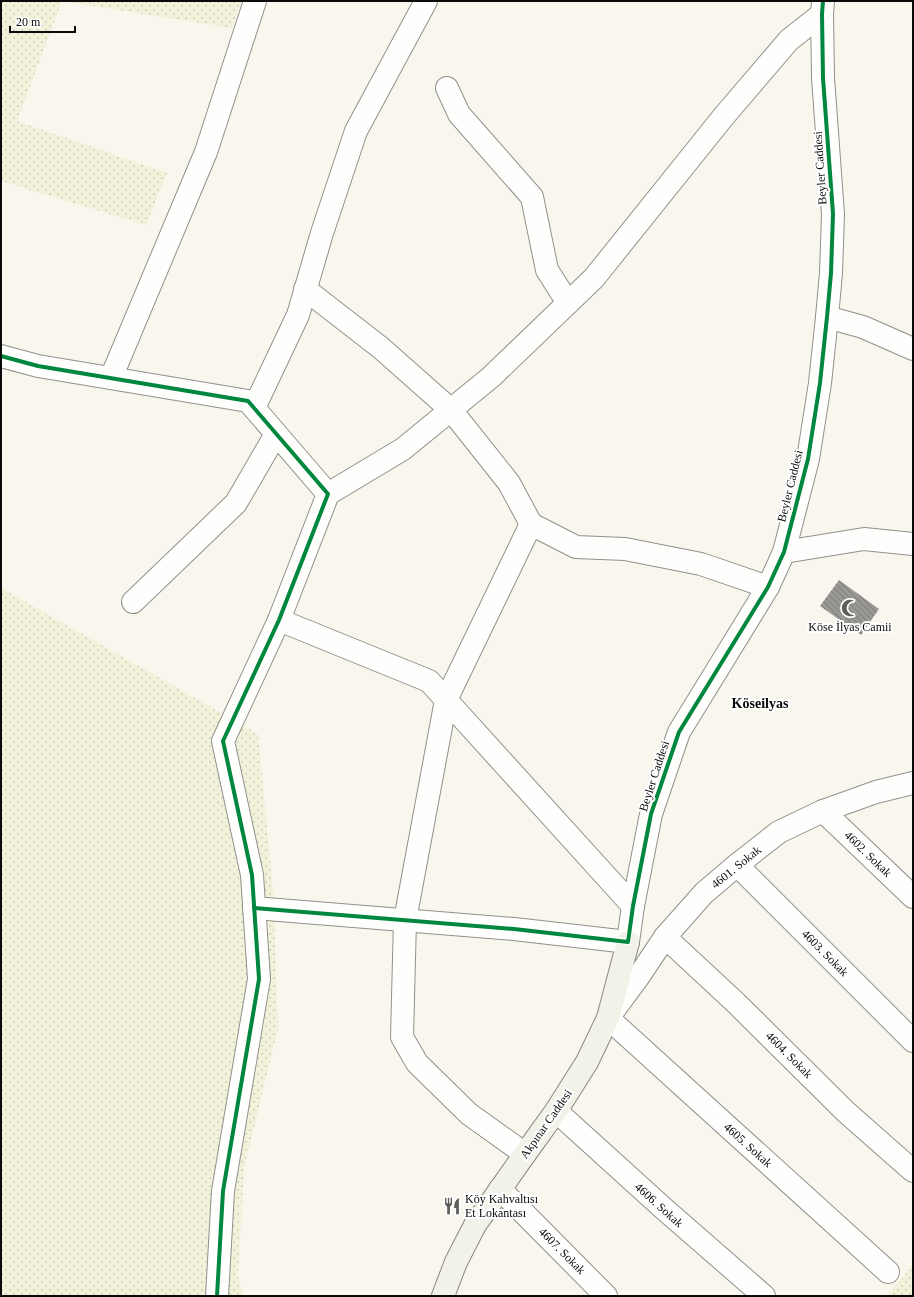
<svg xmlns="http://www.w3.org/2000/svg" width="914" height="1297" font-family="Georgia,serif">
	<defs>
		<pattern id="farmland-dots" width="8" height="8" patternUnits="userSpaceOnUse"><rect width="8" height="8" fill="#f2f2db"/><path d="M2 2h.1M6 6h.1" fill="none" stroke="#cecebb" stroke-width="1.8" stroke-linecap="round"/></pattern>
		<pattern id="building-back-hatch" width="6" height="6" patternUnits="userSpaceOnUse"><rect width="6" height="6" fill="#9a9894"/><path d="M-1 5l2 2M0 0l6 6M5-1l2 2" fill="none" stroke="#7c7a77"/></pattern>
	</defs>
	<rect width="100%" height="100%" fill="#f8f6ed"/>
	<g fill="url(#farmland-dots)">
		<path d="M1,1h61l-45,120 150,52 -21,52 -145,-44z"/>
		<path d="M62,1h179l-9,27z"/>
		<path d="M1,588l257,146 15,156 5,138 -34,141 -6,107 5,20h-242z"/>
		<path d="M913,1266v30h-27z"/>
	</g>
	<path fill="url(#building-back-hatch)" d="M839,580l40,29 -18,26 -41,-29z"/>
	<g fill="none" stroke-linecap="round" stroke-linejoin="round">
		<g stroke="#91908c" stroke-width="24">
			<g id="minor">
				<path d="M447,88l12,26 73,83 15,73 21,33"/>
				<path d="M305,289l76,59 70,62 58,73 22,41 45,23 49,2 76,15 67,23"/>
				<path d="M827,317l36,10 50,22"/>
				<path d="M1,356l37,10 210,35 80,93 -49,126 -56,121 29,134 7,104 -36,212 -6,105"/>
				<path d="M111,378l95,-226 49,-151"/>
				<path d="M254,408l44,-93 24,-82 34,-102 70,-130"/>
				<path d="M328,494l75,-45 88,-72 103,-99 130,-162 65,-76 33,-26"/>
				<path d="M784,552l80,-13 49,5"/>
				<path d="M133,602l103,-99 40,-69"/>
				<path d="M279,620l150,61 204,225"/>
				<path d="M823,811l90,86"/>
				<path d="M737,865l176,176"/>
				<path d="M254,908l260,21 114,13"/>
				<path d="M665,937l70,65 111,110 67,59"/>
				<path d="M556,1111l107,97 101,88"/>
				<path d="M525,1154l-56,-40 -52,-51 -15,-26 3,-117 41,-220 85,-176"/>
				<path d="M500,1189l106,107"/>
				<path d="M888,1272l-280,-254 31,-42 26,-39 39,-44 33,-28 42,-33 44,-21 53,-19 37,-9"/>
			</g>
		</g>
		<g stroke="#91908c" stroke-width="24">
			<path id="tertiary" d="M628,942l5,-36 18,-92 28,-82 89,-145 16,-35 24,-93 12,-76 7,-66 4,-44 2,-59 -10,-136 -1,-64 1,-13"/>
		</g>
		<g stroke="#888783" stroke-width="24">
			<path id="secondary" d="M443,1296l13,-34 19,-37 50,-71 31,-43 31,-49 21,-44 20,-76"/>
		</g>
		<use href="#minor" stroke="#fefefc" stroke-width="22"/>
		<use href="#tertiary" stroke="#fefefc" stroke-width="22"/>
		<use href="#secondary" stroke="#f3f2e8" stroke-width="22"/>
		<g stroke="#fff" stroke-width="6">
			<g id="cycleway">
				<path d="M1,356l37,10 210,35 80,93 -49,126 -56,121 29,134 7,104 -36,212 -6,105"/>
				<path d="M254,908l260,21 114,13 5,-36 18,-92 28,-82 89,-145 16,-35 24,-93 12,-76 7,-66 4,-44 2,-59 -10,-136 -1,-64 1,-13"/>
			</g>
		</g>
		<use href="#cycleway" stroke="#00873e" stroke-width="4"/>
	</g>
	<defs>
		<g id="mosque-bare" transform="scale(1.38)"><path d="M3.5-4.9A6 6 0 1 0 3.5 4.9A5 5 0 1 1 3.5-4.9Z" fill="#5d5d59" stroke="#fff" stroke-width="2.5" paint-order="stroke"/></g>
		<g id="restaurant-bare" transform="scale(1.38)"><path d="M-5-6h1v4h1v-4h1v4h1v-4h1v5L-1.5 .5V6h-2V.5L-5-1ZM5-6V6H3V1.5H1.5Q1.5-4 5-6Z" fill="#5d5d59" stroke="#fff" stroke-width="2.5" paint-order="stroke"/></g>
	</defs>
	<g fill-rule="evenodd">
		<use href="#mosque-bare" x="850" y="608"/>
		<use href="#restaurant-bare" x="452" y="1206"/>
	</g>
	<g text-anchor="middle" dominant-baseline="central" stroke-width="4" stroke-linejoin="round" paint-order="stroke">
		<g font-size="12" fill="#0a0a0a" stroke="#fff">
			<text transform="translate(820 168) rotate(-94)">Beyler Caddesi</text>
			<text transform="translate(790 486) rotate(-76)">Beyler Caddesi</text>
			<text transform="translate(654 776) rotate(-72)">Beyler Caddesi</text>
			<text transform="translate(868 854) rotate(44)">4602. Sokak</text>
			<text transform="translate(736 867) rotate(-39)">4601. Sokak</text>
			<text transform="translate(825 953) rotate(45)">4603. Sokak</text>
			<text transform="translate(789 1055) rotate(45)">4604. Sokak</text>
			<text transform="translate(546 1124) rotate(-55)">Akpınar Caddesi</text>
			<text transform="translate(748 1145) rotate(42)">4605. Sokak</text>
			<text transform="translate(659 1205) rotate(42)">4606. Sokak</text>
			<text transform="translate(562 1251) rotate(45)">4607. Sokak</text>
		</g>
		<g font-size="12" fill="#0a0a0a" stroke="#fff">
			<text x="850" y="627">Köse İlyas Camii</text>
			<text x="465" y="1199" text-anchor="start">Köy Kahvaltısı<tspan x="465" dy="14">Et Lokantası</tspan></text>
		</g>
		<g font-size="14" font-weight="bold" fill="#0a0a0a" stroke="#fff">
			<text x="760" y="703">Köseilyas</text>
		</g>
	</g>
	<rect width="914" height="1297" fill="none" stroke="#0a0a0a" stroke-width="4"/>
	<path d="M10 26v6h65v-6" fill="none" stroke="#0a0a0a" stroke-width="2"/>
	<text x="16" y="26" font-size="12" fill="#0a0a0a" stroke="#ffffff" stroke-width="3" paint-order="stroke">20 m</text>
</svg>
